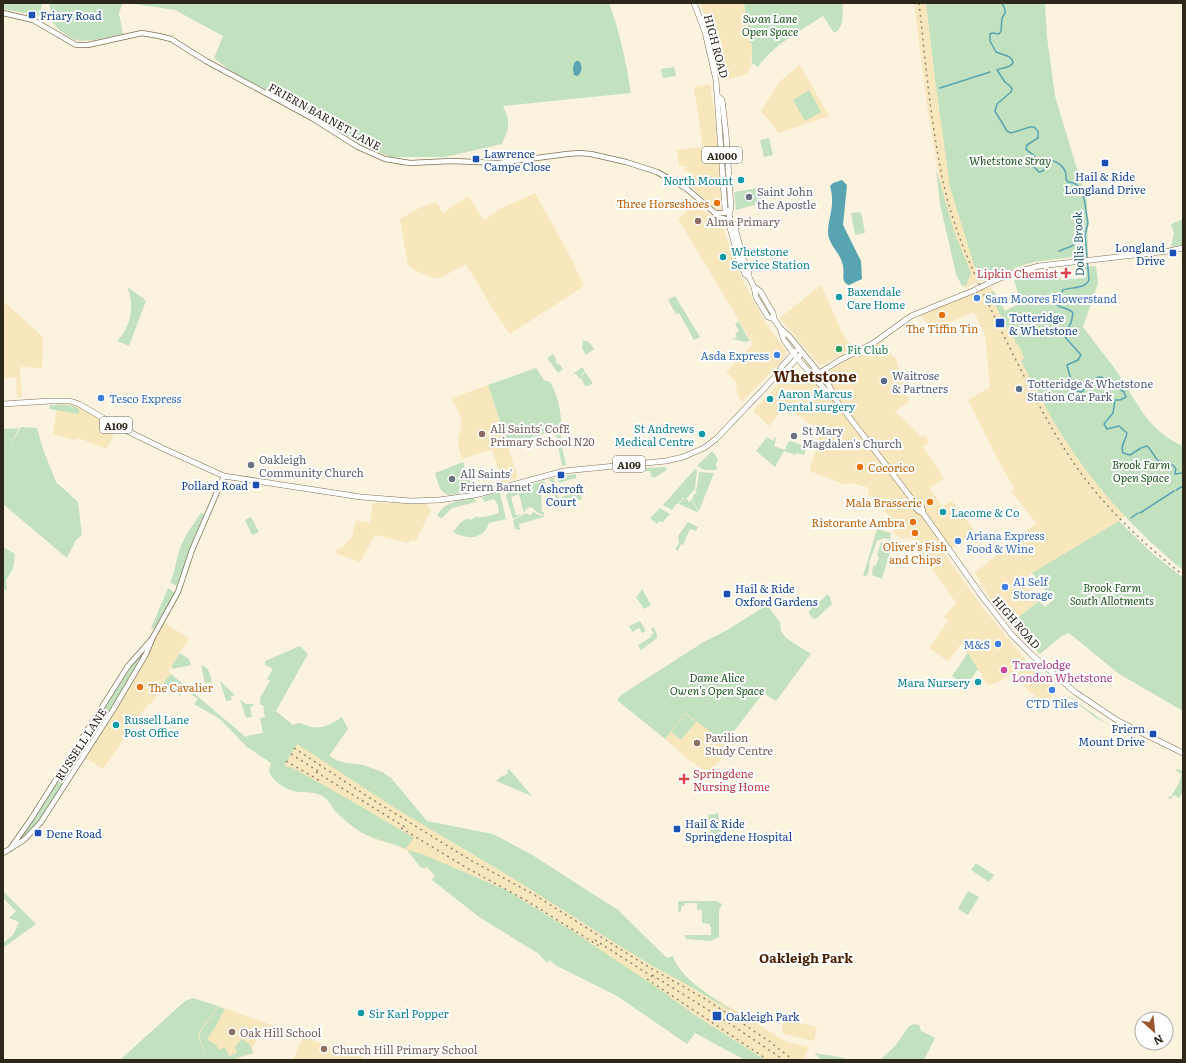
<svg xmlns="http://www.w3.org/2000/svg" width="1186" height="1063" font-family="Literata,serif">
	<rect width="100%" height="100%" fill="#fcf3df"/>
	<g fill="#f8e6bc">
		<path d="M700,3h44l5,31 3,14 -1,20 -5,6 -23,7 -4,-23 -7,-24z"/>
		<path d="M914,3h12l9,76 14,98 39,101 -24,10 -7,-16 -18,-96 -12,-72z"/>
		<path d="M800,65l29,51 -50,17 -18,-22 18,-29z"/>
		<path d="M710,84l5,33 7,94h-3l-6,-4 -24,-22 5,-10 -10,-5 3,-4h-8l-2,-16 26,-3 -9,-60z"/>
		<path d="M535,193l35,63 14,30 -74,48 -16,-23 -28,-47 -26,14h-6l-18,-7 -8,-6 -8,-46 19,-11 17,-6 7,11 25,-17 16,24 16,-11z"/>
		<path d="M696,203l23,21 2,3 2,-1 7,23 13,32 22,41 20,27 1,3v3l-5,7 -39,40 -3,-4 -2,-5 -1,-11 -10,-10 27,-28 -75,-125z"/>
		<path d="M821,285l20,45 11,19 -30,16 -4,-1 -38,-46z"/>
		<path d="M991,287l102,192 32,37 -6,5 -87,52 -10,8 17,20 -28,22 -22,-26 -14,-24 61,-50 -25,-32 3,-3 -16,-28 -30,-60 22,-13 -5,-52 -11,-23 -43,18 -12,-18 56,-22z"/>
		<path d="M3,301l40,36 -1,31 -22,-1 2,30h-5l-1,-20 -13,1z"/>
		<path d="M883,340l10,17 2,-1 14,46 -14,9 26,26 4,-2 4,8 -6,4 21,31 -14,10 12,19 10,-6 22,29 -9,9 -20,15 35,50 46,56 -1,3 -27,19 -9,3 -2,-1 -7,-12 -19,-28 -13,17 -19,-13 19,-27 -4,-4 12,-14 -37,-54 2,-7 -12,-5 -5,2 -10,-5 1,-7 -1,-4 -18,-24 -8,-4 1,-7 -16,-5 -9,1 -35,-13 13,-41 -15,-8 -1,-2 -22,-12 -15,18 -16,-15 37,-40 2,-1 16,13 9,-4 28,-18 28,-13z"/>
		<path d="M488,385l30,93 -15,5 -11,-34 -30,10 -4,-15v-6l3,-9v-11l-9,-20z"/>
		<path d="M58,401h12l47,25 -10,23 -29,-11 -5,2 -20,-6z"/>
		<path d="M373,503l54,1 4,6 -15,31 -4,-1 -4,3 -33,-8 -15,27 -23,-8 -1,-3 7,-4 9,-10 4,-17 14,3z"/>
		<path d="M164,622l25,17 -21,32 3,3 -8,9 -12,21 -2,-1 -46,66 -19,-12z"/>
		<path d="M1028,665l29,26 -12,13 -33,-28z"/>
		<path d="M685,712l39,30 6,6 -2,4 -20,21 -20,-14 -23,-20z"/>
		<path d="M297,723l8,3 24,29 7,5 9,3 18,2 19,7 9,6 45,55 78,46 98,62 37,23 44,24 36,22 1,-1 -19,-13 41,24 29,19 10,4 18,4 -6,13h-38l-70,-45 -3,-1 -100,-70 -86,-54 -38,-16 -47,-6 -14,-18 -11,-5 -22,-6 -17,-10 -9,-6 -13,-13 -8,-11 -6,-4 -7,-2 -21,-2 -15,-8 -7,-8 -2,-7 3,-7 22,-37z"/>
		<path d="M218,1006l59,21 -18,9h1l-8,11 2,6 -20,7h-28l-8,-26z"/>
		<path d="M785,1014l10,2 -1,5 1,1 22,5 -3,14 -30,-7 -2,-2z"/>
		<path d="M303,1037l29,10 7,-2 3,-3 21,16 -1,2h-69z"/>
	</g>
	<g fill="#c2e1bf">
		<path d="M3,3h39l-2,13 -37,-7z"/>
		<path d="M49,3h74l-4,10 4,21 -28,6 -15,1 -7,-2 -14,-9 -6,-7z"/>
		<path d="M128,3h481c11,29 17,59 22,90l-128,13 5,12v11l-6,15 -57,13h-54l-32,-13 -44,-30 -82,-41 -19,-15 9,-22 -48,-26z"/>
		<path d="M744,3h99c-1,11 2,25 -9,30l-11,-17c-23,15 -50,29 -65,51l-6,-4v-16l-3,-13z"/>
		<path d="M926,3h119l2,34 8,59 32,106 1,53 -54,7 -17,5 -29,11 -1,-3 -4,2 -5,-3 -5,-12 -23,-75 -15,-108z"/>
		<path d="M674,67l2,9 -13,2 -2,-9z"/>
		<path d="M809,90l12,22 -16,9 -12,-21z"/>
		<path d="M769,138l4,17 -9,2 -4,-17z"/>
		<path d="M936,169l18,62 17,42 -5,13 -1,-1 -3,1 -6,-12 -16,-70z"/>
		<path d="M763,187l2,15 -29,8 -2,-18z"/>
		<path d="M861,212l4,21 -10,2 -4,-22z"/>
		<path d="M1183,219v26l-12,2 3,-14 -3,-9z"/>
		<path d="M1096,266l2,17 -15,44c10,14 22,28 32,42 21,30 32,62 68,77v124c-56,-45 -105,-102 -139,-166 -4,-7 -7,-15 -10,-22h-2l-11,-21 3,-3 -5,-12 -4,-4v-4h-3l-23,-45 5,-2 11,20 16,-8 -7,-23 23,-7 23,-3 1,10 23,-2 -1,-11z"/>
		<path d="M127,287l16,11 3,3 -17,45 -12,-5c14,-13 18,-36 10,-54z"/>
		<path d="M675,296l25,41 -6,3 -15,-27 -3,1 -8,-14z"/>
		<path d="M739,322l11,19 -5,1 -12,-3 4,-2 -2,-3 4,-3 -4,-7z"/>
		<path d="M583,340l6,2 5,7 -8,6 -4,-7z"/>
		<path d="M553,354l2,3 2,7h2l4,5 -5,4 -11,-15z"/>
		<path d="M582,367l3,4 -4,4v3l1,-3 3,-3 8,11 -5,3h-3l-4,-8 -1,1 -4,-5h-3z"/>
		<path d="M536,368l8,12 6,2c9,15 13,38 11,55 -1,7 4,20 5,28l-4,1 -7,-36 -47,15 -20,-60z"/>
		<path d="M50,405c9,0 21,-2 29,4v4l-1,1 -29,-5z"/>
		<path d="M21,427l16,1 6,21 13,33 22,20 4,33 -6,5 -9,18 -64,-54v-75l16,-1 -9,18z"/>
		<path d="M777,435l-3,11 11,4 3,-8 3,-1 16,6 -3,8 -8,-2 -1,2 -11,-4 -9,16 -19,-16 11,-14 6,4z"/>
		<path d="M712,451l6,8 -2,5 1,6h-12l-8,-4z"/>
		<path d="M463,462l10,29 -24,4c-10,-2 -11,-13 -14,-22z"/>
		<path d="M666,467l1,3 -13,8 -3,-2 -1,-5h-7l-1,-3z"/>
		<path d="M695,469l2,1 -2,19 -8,9h-4l-5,6h-2l-4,6 -9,-5z"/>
		<path d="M699,472l15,1 -15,38 -7,-11 2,-6 3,-1 -2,-2 2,-3z"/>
		<path d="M576,474v4l-17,5 -2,-6z"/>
		<path d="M553,478h1l6,24 -6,1v-3l2,-1 -7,-20z"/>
		<path d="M544,481l3,5h-6l1,26h2v3c-7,-1 -8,-5 -13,-8l-4,1 -3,5 -5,-19 -8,3 5,18 6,-1 -9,5 -7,-23 3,-5z"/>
		<path d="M580,491l2,8 -18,6 -3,-8z"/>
		<path d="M498,492l2,1 6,26 -17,4c-6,17 -22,17 -36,9l7,-9 8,-5 2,2 8,-4v2l7,-2v1l14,-4 -1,-8 -4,-6 -10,3 -2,-5z"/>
		<path d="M474,498l2,4 -24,6 -10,10 -5,-2c7,-15 22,-15 37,-18z"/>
		<path d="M686,498l3,4 2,-2 2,2 6,11 -20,-9 3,-4z"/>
		<path d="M660,508l10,6 -8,9 -2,-2 -3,3 -7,-6z"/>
		<path d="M534,512l4,3 7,1 -1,1 -25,7 1,6 -5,-1 -2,-9 13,-7 4,2z"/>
		<path d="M201,513l3,1 -9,21 -17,52 -8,-5c6,-12 6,-25 11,-36 5,-12 13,-23 20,-33z"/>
		<path d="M251,517l8,15 -7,3 -7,-15z"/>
		<path d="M1119,521l33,32 31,25v133l-64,-37 -50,-41 -7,3 -22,18 -16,-15 -13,-16 28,-22 6,6 8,-7 -21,-27z"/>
		<path d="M688,522l10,5 -2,4 -6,-2 -7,16 -2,-1 -3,7 -3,-2 4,-6 -1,-7z"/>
		<path d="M877,529l14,4 -1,7 -6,-2 -7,3 -8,22 1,3 -2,7 -2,3h-3z"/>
		<path d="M881,542l10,2 1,1 -10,34 -10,-4 1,-9 3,-1 3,-7 -2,-3z"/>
		<path d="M3,547l12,7 -2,15 -7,11 1,10 -4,-1z"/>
		<path d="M168,588l7,5 -21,36 -3,-1z"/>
		<path d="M642,589l9,16 -7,4 -6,-9 -2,-2z"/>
		<path d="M827,595h2l3,9 -15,14 -3,1 -5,-5v-3z"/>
		<path d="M767,605l13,17 1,9 5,7 25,16 -35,47 -13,-8 -37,49h-2l-5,-4 -34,-25 -20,26 -48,-39 4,-5 81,-52 25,-13z"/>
		<path d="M640,621l6,10 -4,2 -3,-5 -7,4 -3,-6z"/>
		<path d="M654,627l3,8 -1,4 -15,11 -3,-5 13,-8 -1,-1 4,-3 -3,-4z"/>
		<path d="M300,646l8,8 -32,57 17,14 7,-2c19,8 25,5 42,-6l6,12 -19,27 7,4 9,3 18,2 19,7 9,6 36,43 66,13 41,22 84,54 49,48 6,-2c6,21 39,41 57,53l-1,1 -36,-22 -44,-24 -37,-23 -98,-62 -116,-69 -101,-66 -13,22 9,2 69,39 52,31 -9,11c-17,-9 -32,-8 -49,-20 -7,-5 -14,-11 -21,-18 -4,-6 -8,-13 -14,-16 -7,-3 -15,-3 -22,-3 -11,-1 -25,-9 -30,-20l2,-9 -24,-16 -27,-28 -26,-15 4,-5 -12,-8 -6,5 -17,-13 8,-9 77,65 -2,-3 17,-3 -3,-15 5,-1 -2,-12h-3v-7l10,-17 -3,-2 6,-10 -8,-4v-4z"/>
		<path d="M180,653l9,6 2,6 -18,4 -2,-2z"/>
		<path d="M968,653l10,16 -12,17 -14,-10z"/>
		<path d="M141,654l3,2 -40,66 -5,-3 2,-6 32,-49z"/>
		<path d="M201,665c8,2 9,9 11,17l-7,1z"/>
		<path d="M220,681l15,14 -4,1 1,4 -6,1z"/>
		<path d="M1069,696l37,27 36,18 -1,1 -45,-24 -27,-21z"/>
		<path d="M240,699l6,5h7l1,2 -4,1 2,10 -6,1z"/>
		<path d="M685,714l11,8 -15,18 -10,-8z"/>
		<path d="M94,726l5,4 -25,39 -5,-4z"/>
		<path d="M509,769l23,27 -36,-15 7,-6 1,1 4,-3 -1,-2z"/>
		<path d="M1177,769l6,2v21l-4,6 -5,-3 -3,4 -3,-1 1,-2 2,1 9,-16h-1l3,-7 -6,-3z"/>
		<path d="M64,773l5,3 -28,45 -17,17 -3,-2 8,-10z"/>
		<path d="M718,813l4,23 -11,1 -3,-22z"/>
		<path d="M407,850l15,4 84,36 65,40 91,61 8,6 1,2 3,1 17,12 1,2 3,1 70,45h-20l-50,-27 -8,11 -70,-48 -60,-30 -7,-6 -3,3 -8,-9 -60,-37 -47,-37 3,-4 -8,-9 -6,1z"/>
		<path d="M976,863l18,12 -5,7 -18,-12z"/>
		<path d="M3,891l33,33 -33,24v-5l10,-8 6,-13 -10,-4 7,-7 -13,-13z"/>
		<path d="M968,891l11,6 -11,18 -10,-6z"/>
		<path d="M678,901h39l5,3 -3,6v27l-8,4 -25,-2 -1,-4h26v-8h-1v-3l-8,-1v-13h-5v-7h-12v2l-3,1 -1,5 -3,1z"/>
		<path d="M193,998l25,8 -20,28 8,26h-86l65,-59z"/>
		<path d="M218,1007l7,2 -9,17 -9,13 10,7 1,4 7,-3 4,9 8,-3 -2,-6 7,-8 8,6 3,8 -22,7h-25l-7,-26z"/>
		<path d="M914,1024l5,1 2,6 14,7 -11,22h-44l16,-15 13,-19z"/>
		<path d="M814,1053l26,4 9,3h-27z"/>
	</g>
	<g fill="#59a4b2">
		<path d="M576,61h3c4,5 3,12 -2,15l-3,-1c-1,-4 -2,-10 2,-14z"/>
		<path d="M842,180l5,5 -4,40 18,36 1,18 -13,6c-9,-3 -4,-12 -6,-19 -2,-13 -15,-21 -15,-34 0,-11 5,-23 4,-34 0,-4 -1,-8 -2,-12l3,-3z"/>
	</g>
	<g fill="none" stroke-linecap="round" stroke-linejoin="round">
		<g stroke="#59a4b2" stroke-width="1.5">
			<path d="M1002,3l3,6v4l-3,5 -1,13 -2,3 -7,-1 -2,1v7l6,11c7,3 16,3 17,11 -4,6 -10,4 -16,7l8,12 5,4 2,3 -1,3 -14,12 -2,7 12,20 4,2 19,-6h4l4,4v7l-11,7 -1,4c3,4 8,5 10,9l-3,8 6,6 4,-1 5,-10 3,-1c9,3 16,9 15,19l2,3 6,1 4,3 6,12 4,25 -3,12 4,45c-4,9 -18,7 -26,10l-6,12v3c5,4 11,2 16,8l-2,10 -7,11 1,3 16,18 -3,5 -11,5 4,15 -1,6 2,4 9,2 2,-1 2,-4 8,-4 5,-6h3l23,15 2,5 -6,3h-5l-2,13 -9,11 3,5 12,-3 8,7c-1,8 -7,11 -4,20l7,2 11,-7 6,-2 2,2 9,13c7,1 14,1 18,8l-1,3v2l8,-1"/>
			<path d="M940,88l50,-16"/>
			<path d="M1059,251l13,-5 12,-11"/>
			<path d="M1176,490l7,-4"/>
			<path d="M1140,513l34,-22"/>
			<path d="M1131,518l7,-5"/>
		</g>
		<g stroke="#7f7152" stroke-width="6">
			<g id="secondary">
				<path d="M3,13l30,7 43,25h12l54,-12 17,3 12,3 35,22 106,57 46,29 27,12 25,4 42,-2 46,2 69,-9 13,-1 11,1 35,8 31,10 13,7 17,10 28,24 2,4 13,3"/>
				<path d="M715,213h14"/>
				<path d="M10,849l21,-30 97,-153 23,-26"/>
				<path d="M3,853l21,-13 17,-18 72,-112 33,-56 7,-17 25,-45 14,-42 32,-74"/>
			</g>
		</g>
		<g stroke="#7f7152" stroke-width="6">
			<g id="primary">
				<path d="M694,3l11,29 11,48 9,129 4,4"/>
				<path d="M718,96l4,4 4,34 5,74 -2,5 1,7 -1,4 10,36 6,14 4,3 5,10 2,10 12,20 6,2"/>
				<path d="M730,220l4,4 9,34 6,14v5"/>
				<path d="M987,284l25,-11 27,-7 130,-15 14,-3"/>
				<path d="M754,287l6,4 13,22 1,6 6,9 9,8 39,48 7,13"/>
				<path d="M780,328l4,12 13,18 29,33 10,9 76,99c6,3 11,8 11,14l61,86 28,36 21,21 42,36 43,29 65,32"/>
				<path d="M777,375l5,-9 14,-15"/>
				<path d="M813,377l27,-17 32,-16 39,-28 64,-26"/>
				<path d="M3,404l47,-3h20l9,3 38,22 45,22 62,28 137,21 50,4 28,-1 36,-5 89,-24 102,-10 17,-4 21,-9 12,-9 59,-62 12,-8 15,-16"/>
				<path d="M912,499c1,7 5,12 11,14"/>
			</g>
		</g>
		<use href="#secondary" stroke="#fff" stroke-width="4.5"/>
		<use href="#primary" stroke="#fff" stroke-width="5"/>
		<g stroke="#8f8777" stroke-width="1.5" stroke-dasharray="2 4" stroke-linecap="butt">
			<path d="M919,3c7,62 12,126 26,187 12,50 35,97 57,142 21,42 41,84 67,124 30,46 71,85 114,119"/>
			<path d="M294,748l76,50 102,63 61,33 114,72 60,34 62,41 24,19"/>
			<path d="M291,754l30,19"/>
			<path d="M286,761l34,20"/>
			<path d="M316,772l92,57"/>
			<path d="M401,828l66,40 60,33 72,45"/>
			<path d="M595,940l61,39"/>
			<path d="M652,975l71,44 61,41"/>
			<path d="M647,979l121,81"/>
		</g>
		<g stroke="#7f7152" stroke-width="6" stroke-linecap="butt">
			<path id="primary-bridge" d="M975,290l12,-6"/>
		</g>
		<use href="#primary-bridge" stroke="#fff" stroke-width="5"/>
	</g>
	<g fill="#1a4fb4" stroke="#fff" stroke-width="1.5">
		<rect x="28" y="11" width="8" height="8" rx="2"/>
		<rect x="472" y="155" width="8" height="8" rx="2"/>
		<rect x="1101" y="159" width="8" height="8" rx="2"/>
		<rect x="1169" y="249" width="8" height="8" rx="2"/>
		<rect x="995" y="318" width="10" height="10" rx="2"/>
		<rect x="557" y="471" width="8" height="8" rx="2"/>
		<rect x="252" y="481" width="8" height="8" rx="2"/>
		<rect x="723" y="590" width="8" height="8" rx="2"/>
		<rect x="1149" y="730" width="8" height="8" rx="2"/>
		<rect x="673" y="825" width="8" height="8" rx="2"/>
		<rect x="34" y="829" width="8" height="8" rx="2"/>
		<rect x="712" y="1011" width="10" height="10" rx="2"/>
	</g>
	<g fill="#0f9aa8" stroke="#fff" stroke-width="1.5">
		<circle cx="741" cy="180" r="4"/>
		<circle cx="723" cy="257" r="4"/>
		<circle cx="839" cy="297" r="4"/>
		<circle cx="770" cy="399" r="4"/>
		<circle cx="702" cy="434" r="4"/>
		<circle cx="943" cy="512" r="4"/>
		<circle cx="978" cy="682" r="4"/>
		<circle cx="116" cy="725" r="4"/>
		<circle cx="361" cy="1013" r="4"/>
	</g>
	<g fill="#6b7280" stroke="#fff" stroke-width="1.5">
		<circle cx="749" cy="197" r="4"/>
		<circle cx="794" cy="436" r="4"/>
		<circle cx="251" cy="465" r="4"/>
		<circle cx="452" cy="479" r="4"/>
	</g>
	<g fill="#e8710a" stroke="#fff" stroke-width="1.5">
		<circle cx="717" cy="203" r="4"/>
		<circle cx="942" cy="315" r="4"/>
		<circle cx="860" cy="467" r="4"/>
		<circle cx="930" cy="502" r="4"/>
		<circle cx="913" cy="522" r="4"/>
		<circle cx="915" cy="533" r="4"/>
		<circle cx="140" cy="687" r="4"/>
	</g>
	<g fill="#8d6e63" stroke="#fff" stroke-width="1.5">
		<circle cx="698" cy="221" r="4"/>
		<circle cx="482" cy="434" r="4"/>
		<circle cx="697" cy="743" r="4"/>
		<circle cx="232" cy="1032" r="4"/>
		<circle cx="324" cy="1049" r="4"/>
	</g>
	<g fill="#e0444e" stroke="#fff" stroke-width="1.5">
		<path d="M1064 267h4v4h4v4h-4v4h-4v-4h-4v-4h4z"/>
		<path d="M682 773h4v4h4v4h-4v4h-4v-4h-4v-4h4z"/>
	</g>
	<g fill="#3f7fe0" stroke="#fff" stroke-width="1.5">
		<circle cx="977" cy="298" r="4"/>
		<circle cx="777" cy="355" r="4"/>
		<circle cx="101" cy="398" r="4"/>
		<circle cx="958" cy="541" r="4"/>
		<circle cx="1005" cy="587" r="4"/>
		<circle cx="998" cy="644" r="4"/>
		<circle cx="1052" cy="690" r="4"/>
	</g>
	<circle fill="#2e9e5b" stroke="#fff" stroke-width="1.5" cx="839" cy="349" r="4"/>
	<g fill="#5c6f8a" stroke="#fff" stroke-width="1.5">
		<circle cx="884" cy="381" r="4"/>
		<circle cx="1019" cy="389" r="4"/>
	</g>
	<circle fill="#d1479c" stroke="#fff" stroke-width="1.5" cx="1004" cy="670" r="4"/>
	<g text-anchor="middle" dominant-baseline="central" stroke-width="4" stroke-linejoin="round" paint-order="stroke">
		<g fill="#fff" stroke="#6d685f" stroke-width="1">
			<rect x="702" y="147" width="40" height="16" rx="3"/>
			<rect x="100" y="417" width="32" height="16" rx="3"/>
			<rect x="613" y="456" width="32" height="16" rx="3"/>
		</g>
		<g font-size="10" font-weight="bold" fill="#2e281b">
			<text x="722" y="155">A1000</text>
			<text x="116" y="425">A109</text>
			<text x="629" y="464">A109</text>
		</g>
		<g font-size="11" fill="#164399" stroke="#fff" text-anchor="start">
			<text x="40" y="15">Friary Road</text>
			<text x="484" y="153">Lawrence<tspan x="484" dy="13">Campe Close</tspan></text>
			<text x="1105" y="176" text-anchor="middle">Hail &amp; Ride<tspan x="1105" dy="13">Longland Drive</tspan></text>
			<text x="1165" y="247" text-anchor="end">Longland<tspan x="1165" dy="13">Drive</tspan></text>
			<text x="1009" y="317">Totteridge<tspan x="1009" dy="13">&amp; Whetstone</tspan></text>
			<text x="248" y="485" text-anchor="end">Pollard Road</text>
			<text x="561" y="488" text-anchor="middle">Ashcroft<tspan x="561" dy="13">Court</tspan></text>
			<text x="735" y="588">Hail &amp; Ride<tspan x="735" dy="13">Oxford Gardens</tspan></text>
			<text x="1145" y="728" text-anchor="end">Friern<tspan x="1145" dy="13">Mount Drive</tspan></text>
			<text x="685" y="823">Hail &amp; Ride<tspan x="685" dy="13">Springdene Hospital</tspan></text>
			<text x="46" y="833">Dene Road</text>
			<text x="726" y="1016">Oakleigh Park</text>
		</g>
		<g font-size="11" font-style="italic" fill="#1c561c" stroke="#fff">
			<text x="770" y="18">Swan Lane<tspan x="770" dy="13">Open Space</tspan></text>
			<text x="1010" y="160">Whetstone Stray</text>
			<text x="1141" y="464">Brook Farm<tspan x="1141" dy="13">Open Space</tspan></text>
			<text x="1112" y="587">Brook Farm<tspan x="1112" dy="13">South Allotments</tspan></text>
			<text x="717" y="677">Dame Alice<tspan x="717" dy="13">Owen's Open Space</tspan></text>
		</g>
		<g font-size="11" fill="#2e281b" stroke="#fff">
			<text transform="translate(717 46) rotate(75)">HIGH ROAD</text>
			<text transform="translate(325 116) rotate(29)">FRIERN BARNET LANE</text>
			<text transform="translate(1017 622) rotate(49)">HIGH ROAD</text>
			<text transform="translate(80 744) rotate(-57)">RUSSELL LANE</text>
		</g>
		<g font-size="11" fill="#0d838f" stroke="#fff" text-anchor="start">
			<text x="733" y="180" text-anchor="end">North Mount</text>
			<text x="731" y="251">Whetstone<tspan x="731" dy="13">Service Station</tspan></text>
			<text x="847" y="291">Baxendale<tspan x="847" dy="13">Care Home</tspan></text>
			<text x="778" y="393">Aaron Marcus<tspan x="778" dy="13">Dental surgery</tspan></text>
			<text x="694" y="428" text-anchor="end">St Andrews<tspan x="694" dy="13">Medical Centre</tspan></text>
			<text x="951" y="512">Lacome &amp; Co</text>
			<text x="970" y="682" text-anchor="end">Mara Nursery</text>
			<text x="124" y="719">Russell Lane<tspan x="124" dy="13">Post Office</tspan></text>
			<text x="369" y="1013">Sir Karl Popper</text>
		</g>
		<g font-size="11" fill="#5b616d" stroke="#fff" text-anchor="start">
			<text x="757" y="191">Saint John<tspan x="757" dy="13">the Apostle</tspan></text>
			<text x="802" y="430">St Mary<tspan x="802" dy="13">Magdalen's Church</tspan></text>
			<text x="259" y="459">Oakleigh<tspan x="259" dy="13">Community Church</tspan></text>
			<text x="460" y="473">All Saints'<tspan x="460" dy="13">Friern Barnet</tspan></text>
		</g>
		<g font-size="11" fill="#c56008" stroke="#fff" text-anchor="end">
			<text x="709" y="203">Three Horseshoes</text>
			<text x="942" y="328" text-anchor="middle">The Tiffin Tin</text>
			<text x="868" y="467" text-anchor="start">Cocorico</text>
			<text x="922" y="502">Mala Brasserie</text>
			<text x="905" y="522">Ristorante Ambra</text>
			<text x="915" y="546" text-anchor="middle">Oliver's Fish<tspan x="915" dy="13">and Chips</tspan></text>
			<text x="148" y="687" text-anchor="start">The Cavalier</text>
		</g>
		<g font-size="11" fill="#785e54" stroke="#fff" text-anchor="start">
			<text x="706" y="221">Alma Primary</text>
			<text x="490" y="428">All Saints' CofE<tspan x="490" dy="13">Primary School N20</tspan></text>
			<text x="705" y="737">Pavilion<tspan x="705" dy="13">Study Centre</tspan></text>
			<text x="240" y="1032">Oak Hill School</text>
			<text x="332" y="1049">Church Hill Primary School</text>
		</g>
		<g font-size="11" fill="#be3a42" stroke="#fff" text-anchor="end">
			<text x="1058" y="273">Lipkin Chemist</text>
			<text x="693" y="773" text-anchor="start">Springdene<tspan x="693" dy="13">Nursing Home</tspan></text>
		</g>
		<g font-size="11" fill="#366cbe" stroke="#fff" text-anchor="start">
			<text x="985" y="298">Sam Moores Flowerstand</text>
			<text x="769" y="355" text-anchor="end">Asda Express</text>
			<text x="109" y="398">Tesco Express</text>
			<text x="966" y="535">Ariana Express<tspan x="966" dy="13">Food &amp; Wine</tspan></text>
			<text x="1013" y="581">A1 Self<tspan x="1013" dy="13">Storage</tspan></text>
			<text x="990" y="644" text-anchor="end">M&amp;S</text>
			<text x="1052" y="703" text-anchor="middle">CTD Tiles</text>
		</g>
		<g font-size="11" fill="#27864d" stroke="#fff" text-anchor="start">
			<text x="847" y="349">Fit Club</text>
		</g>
		<g font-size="11" fill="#4e5e75" stroke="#fff" text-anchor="start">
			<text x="892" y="375">Waitrose<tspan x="892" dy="13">&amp; Partners</tspan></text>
			<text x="1027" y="383">Totteridge &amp; Whetstone<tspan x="1027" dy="13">Station Car Park</tspan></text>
		</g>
		<g font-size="11" fill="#b23c85" stroke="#fff" text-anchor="start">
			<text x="1012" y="664">Travelodge<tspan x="1012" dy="13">London Whetstone</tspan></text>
		</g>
		<g font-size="12" font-style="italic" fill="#165762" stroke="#fff">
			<text transform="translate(1078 244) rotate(-92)">Dollis Brook</text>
		</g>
		<g font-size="13" font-weight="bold" fill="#4c1f00" stroke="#fff">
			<text x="806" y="957">Oakleigh Park</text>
		</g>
		<g font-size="15" font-weight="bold" fill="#4c1f00" stroke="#fff">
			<text x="815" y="375">Whetstone</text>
		</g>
	</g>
	<rect width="1186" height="1063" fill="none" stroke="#2e281b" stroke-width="8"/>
	<g transform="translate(1154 1031) rotate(153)"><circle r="19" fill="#ffffff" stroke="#aba9a4"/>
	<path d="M0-3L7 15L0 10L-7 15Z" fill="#9a552a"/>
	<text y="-6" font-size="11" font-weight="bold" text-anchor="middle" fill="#2e281b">N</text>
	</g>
</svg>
